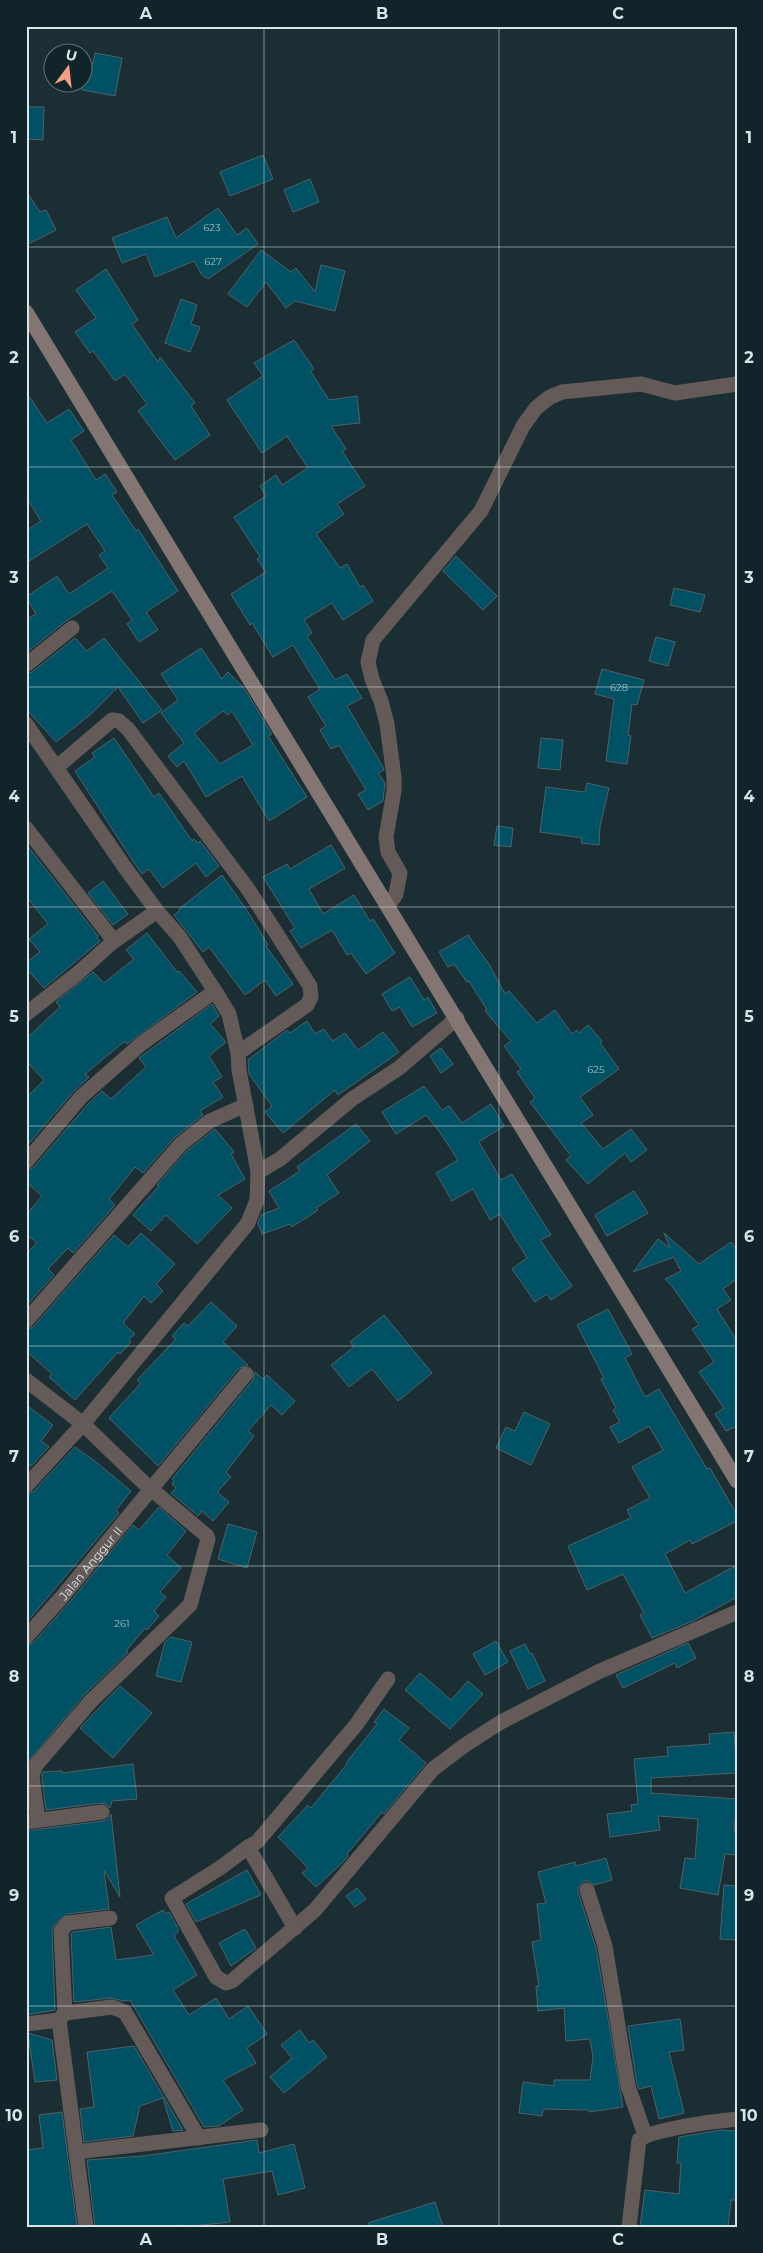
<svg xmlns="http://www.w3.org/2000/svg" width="763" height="2253" font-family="Montserrat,sans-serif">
	<rect width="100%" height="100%" fill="#1b2e34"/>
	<g fill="#005164" stroke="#4e6269" fill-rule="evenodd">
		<path d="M95,53l27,5 -7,38 -33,-6v-29l11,3z"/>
		<path d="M26,107h18l-1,33 -17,-1z"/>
		<path d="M263,155l10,24 -43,17 -10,-24z"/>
		<path d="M310,179l9,23 -26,10 -9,-22z"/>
		<path d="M26,191l14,21 6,-2 10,20 -30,15z"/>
		<path d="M218,208l19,27 10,-7 11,16 -50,35 -6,-4 -8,-14 -39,16 -9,-23 -24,9 -10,-25 55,-21 9,21z"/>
		<path d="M261,250l30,22 5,-4 19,24 6,-27 24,6 -10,40 -40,-10 -9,7 -20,-26 -19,25 -19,-13z"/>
		<path d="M106,269l32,51 -6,4 26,38 2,-5 19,25 16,21 -4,3 19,29 -35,25 -37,-49 9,-7 -22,-30 -10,7 -22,-30 -3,2 -15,-21 21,-14 -20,-28z"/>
		<path d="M181,299l16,6 -6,19 9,3 -10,25 -25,-9z"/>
		<path d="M294,340l20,29 -3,3 18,28 28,-4 3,27 -29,3 15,23 -4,2 23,35 -28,18 7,10 -28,20 24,34 7,-4 13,23 3,-2 10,16 -30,19 -11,-17 -28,17 8,13 -5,3 28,44 12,-6 15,24 -15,8 36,61 1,3 -6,3 7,10 -2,18 -15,9 -10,-16 8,-4 -27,-45 -8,4 -11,-19 6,-4 -18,-29 12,-8 -27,-44 -20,12 -21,-34 -2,2 -19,-31 35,-22 -9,-13 3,-2 -26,-40 32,-21 -6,-10 16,-11 6,10 26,-17 -21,-32 -25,17 -35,-53 36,-24 -9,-13z"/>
		<path d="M26,392l21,31 22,-14 15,22 -13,9 25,40 9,-6 12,18 -5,3 24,36 2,-2 40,62 -32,21 12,18 -19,12 -12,-18 5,-4 -20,-29 -46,30 -40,32v-33l10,-6 -10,-17 31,-21 12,18 39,-26 -9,-13 6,-4 -18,-27 -61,39v-32l15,-10 -15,-24z"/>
		<path d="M456,556l41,40 -14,14 -40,-39z"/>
		<path d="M674,588l31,7 -5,17 -30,-7z"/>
		<path d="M656,637l19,5 -7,24 -19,-5z"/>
		<path d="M75,638l12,13 17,-13 58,72 -19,13 -25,-36 -27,27 -35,28 -30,-33v-35l6,-2z"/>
		<path d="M201,648l21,31 6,-7 16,16 28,46 -4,2 39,61 -38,24 -27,-45 -36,21 -22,-36 -7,6 -9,-11 16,-13 -23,-30 17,-13 -17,-26zM223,711l5,4 4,-4 21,34 -33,19 -26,-31z"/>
		<path d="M602,669l42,11 -7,25 -5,-1 -4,31 3,1 -4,28 -21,-3 8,-62 -19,-5z"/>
		<path d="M114,738l40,59 5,-4 33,48 2,-2 4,4 2,-2 19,25 -13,11 -10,-14 -33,25 -14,-19 -7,5 -17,-25 -50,-78 20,-14 -3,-4z"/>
		<path d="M541,738l22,2 -3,30 -22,-2z"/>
		<path d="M587,783l22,5 -9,38 -1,19 -18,-2 1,-5 -42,-6 6,-45 39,5z"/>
		<path d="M497,826l16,2 -2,19 -17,-2z"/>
		<path d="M26,844l72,92 -1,2 3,3 -56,47 -18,-20v-5l14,-11 -11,-13 19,-15 -22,-28z"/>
		<path d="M331,845l14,23 -36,21 14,25 31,-19 16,26 3,-2 22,34 -29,21 -15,-21 -4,2 -15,-25 -31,18 -11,-17 5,-3 -32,-51 24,-13 3,5z"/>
		<path d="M222,875l26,37 20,33 -2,1 27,38 -17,12 -11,-16 -20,15 -36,-48 -6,5 -29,-37 6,-5 -1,-1z"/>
		<path d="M103,881l25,33 -15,11 -25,-32z"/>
		<path d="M147,933l30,39 2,-1 18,21 -70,52 -2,-3 -40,33 4,3 -15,14 -48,56v-49l18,-18 -18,-19v-22l34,-32 -4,-5 37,-30 11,11 30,-24 -8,-9z"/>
		<path d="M468,935l22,31 15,28 4,-3 28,32 18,-13 17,24 5,-4 2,3 9,-8 14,16 -2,2 19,26 -39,28 13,18 -12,8 22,26 28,-20 16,21 -16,12 -6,-9 -37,31 -22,-24 5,-4 -41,-54 5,-4 -18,-26 4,-3 -17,-23 7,-5 -26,-30 2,-1 -18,-29 -2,1 -13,-18 -6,3 -9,-15z"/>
		<path d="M410,977l14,23 4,-3 9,16 -25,14 -12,-20 -8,4 -10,-17z"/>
		<path d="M212,1004l7,12 -9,8 16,18 -17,14 13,21 -9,5 10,15 -23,14 3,4 -29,23 -31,35 -8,-6 -26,32 6,6 -42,48 -5,-5 -20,21 6,6 -28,31v-52l11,-11 -11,-9v-19l16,-19 -16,-14v-11l7,-3 55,-64 14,-13 9,8 35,-32 -7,-9z"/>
		<path d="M307,1021l8,13 9,-5 9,12 12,-8 13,17 25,-18 16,20 -61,43 -3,-5 -52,43 -18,-21 7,-6 -23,-32 -1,-14 39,-30 3,3z"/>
		<path d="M441,1048l12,16 -12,9 -11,-17z"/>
		<path d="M424,1086l18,24 7,-4 13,17 29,-19 13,22 -25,16 22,38 11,-6 39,61 -11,5 32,46 -21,14 -4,-6 -12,8 -23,-33 15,-11 -27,-44 -10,6 -17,-31 -21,12 -16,-28 22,-13 -19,-29 -13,-16 -30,19 -14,-22z"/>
		<path d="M356,1124l14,17 -43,34 12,18 -23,15 2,2 -26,17 -2,-3 -28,10 -4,-11 3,-8 18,-7 -10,-17 31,-20 -3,-4z"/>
		<path d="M215,1129l19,23 -3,2 14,25 -27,16 14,13 -35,36 -31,-29 -15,16 -18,-16 26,-29 -2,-1 30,-34z"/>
		<path d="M634,1191l14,22 -41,23 -12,-21z"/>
		<path d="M141,1233l34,31 -19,20 7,7 -12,12 -7,-7 -21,27 12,11 -6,5 2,3 -11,12 -2,-2 -43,48 -26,-23 3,-3 -26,-23v-21l7,-3 81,-92 14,12z"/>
		<path d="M664,1233l35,31 32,-22 6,8v29l-14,10 8,11 -14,9 20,32v85l-11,5 -11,-17 9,-6 -25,-36 15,-10 -22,-33 7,-4 -27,-39 -7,-7 16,-8 -7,-14 -41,15 25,-33 12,9z"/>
		<path d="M211,1302l26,24 -14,16 25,23 -9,3 -81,98 -49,-48 32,-35 -4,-3 39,-41 -4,-3 12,-13 4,3z"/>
		<path d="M608,1309l24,45 -7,4 20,39 14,-8 48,80 3,-1 27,47v6l-45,23 -2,-4 -25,14 20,39 52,-28v32l-44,24 -41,17 -12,-23 4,-2 -21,-39 -36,16 -19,-44 63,-28 -4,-8 23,-12 -18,-31 31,-17 -14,-24 -30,17 -9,-16 10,-5 -7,-12 3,-2 -15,-29 3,-1 -27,-53z"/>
		<path d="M384,1315l48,58 -34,28 -26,-32 -23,18 -18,-22 23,-18 -4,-5z"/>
		<path d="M255,1372l8,7 4,-4 28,26 -13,14 -11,-10 -23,26 6,5 -28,36 5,5 -14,15 12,10 -16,19 -11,-10 -4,5 -27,-23 5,-5 -4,-4 2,-3 -2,-2 81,-99z"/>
		<path d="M26,1405l27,20 -12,16 8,6 -18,19 -5,-4z"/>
		<path d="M524,1412l26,12 -19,41 -35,-17 10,-21 9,4z"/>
		<path d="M75,1447l21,15 35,29 -15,19 3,3 -93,110v-128l7,-3z"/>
		<path d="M159,1507l27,24 -19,24 14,13 -21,24 6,5 -12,14 5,5 -12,14 -2,-2 -19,23 2,1 -44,43 -58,69v-118l7,-3 36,-40 64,-78 6,5z"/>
		<path d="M228,1524l29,8 -10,36 -29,-9z"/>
		<path d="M171,1637l21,5 -11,40 -25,-6 9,-34z"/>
		<path d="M496,1641l12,21 -23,13 -12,-21z"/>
		<path d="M688,1643l8,15 -19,10 -2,-5 -52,25 -7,-13z"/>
		<path d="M525,1644l5,10 2,-1 13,28 -17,8 -18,-38z"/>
		<path d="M420,1673l31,27 17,-19 15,13 -33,35 -45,-39z"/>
		<path d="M120,1686l32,27 -39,45 -33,-30z"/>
		<path d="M384,1709l25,19 -10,12 27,23 -42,51 -2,-2 -35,42 1,2 -4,5 -28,26 -14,-14 6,-5 -30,-31 30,-32 3,3 36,-44 -1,-1 31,-39 -3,-2z"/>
		<path d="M734,1732l3,41 -86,5v15l86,6 -3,32h3v24l-12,-1 -7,41 -38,-7 5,-30 10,1 3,-40 -40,-3 2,14 -50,7 -3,-23 25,-3 -1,-6 7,-1 -4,-45 34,-3 -1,-9 43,-3 -1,-10z"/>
		<path d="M133,1764l4,35 -25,2 -2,7 -4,-4 -5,-1 -55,7 -4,-33 1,-5 19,-1v2z"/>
		<path d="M111,1814l9,83 -16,-27 5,39 -42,5 -13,11 -2,6 3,79 -29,5v-184l77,-10 5,-2z"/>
		<path d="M606,1858l6,22 -18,5 -5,-4h-5l-6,7v4l18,56 27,159 -34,5v-2l-46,-1 -1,7 -23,-3 4,-31 31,4v-6h36l3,-23 -3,-18 -24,2 -2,-33 -26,3 -2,-25h3l-7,-44 9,-2 -4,-36 9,-1 -8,-31 37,-10 1,4z"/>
		<path d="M247,1870l14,25 -65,27 -10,-18z"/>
		<path d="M724,1885l13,1v54l-17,-1z"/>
		<path d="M357,1888l9,11 -11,8 -9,-11z"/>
		<path d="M163,1910l2,4 4,-2 10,18 -5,6 23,39 -24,15 16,25 27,-17 13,21 19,-13 19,28 -20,14 9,15 -33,17 20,30 -24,16 -15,1 -74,-127 -7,1 -12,-3 -37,4 -3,-68 2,-2 38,-5 5,33 38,-5 -18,-30z"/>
		<path d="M245,1929l11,19 -25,18 -12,-23z"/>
		<path d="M680,2019l4,31 -15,2 15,61 -25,6 -8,-33 -12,3 -2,-5 -9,-58z"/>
		<path d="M300,2030l9,13 4,-3 14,17 -43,36 -14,-16 22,-19 -11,-13z"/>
		<path d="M28,2033l24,7 5,40 -22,2z"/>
		<path d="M134,2046l49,84 -10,1 -10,-33 -23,8 -7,30 -49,6 -4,-33 14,-2 -7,-55z"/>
		<path d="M62,2112l15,115h-51v-77l17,-2 -4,-33z"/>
		<path d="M722,2130l15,1v69h-6l-3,27h-88l5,-37 34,4 2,-31h-4l2,-26z"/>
		<path d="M257,2140l2,13 35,-9 11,44 -27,7 -6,-24 -49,8 7,43 -46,5 -1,-2 -14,2h-74l-8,-67 56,-4z"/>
		<path d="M435,2202l8,25h-74l-1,-4z"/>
	</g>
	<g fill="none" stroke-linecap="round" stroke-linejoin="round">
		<g stroke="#645b58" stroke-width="15">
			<path d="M26,665l46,-37"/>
			<path d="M26,724l100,145 31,42 22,25 36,55 14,23 9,39 1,17 19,102 22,-13 72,-60 47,-31 58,-50"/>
			<path d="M57,767l55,-47 7,1 9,8 120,160 62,97 1,11 -4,8 -69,48"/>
			<path d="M26,828l88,113"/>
			<path d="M388,906l8,-12 4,-21 -12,-21 -2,-15 8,-46v-14l-7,-53 -6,-23 -9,-22 -4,-17 5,-22 108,-129 42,-85 13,-18 14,-11 12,-5 79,-8 34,9 62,-9"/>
			<path d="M26,1014l51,-40 37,-33 43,-30"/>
			<path d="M26,1162l55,-65 60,-53 74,-53"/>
			<path d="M26,1321l155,-177 29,-23 36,-16"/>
			<path d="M26,1380l57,44 61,59 63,53 1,3 -18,66 -99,96 -55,64 -4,11 6,44"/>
			<path d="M26,1486l57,-62 165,-201 9,-23 1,-28"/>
			<path id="s1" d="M26,1637l36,-40 184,-223"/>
			<path d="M26,1822l76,-10"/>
			<path d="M248,1847l-28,21 -48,30 44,79 10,6 6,-2 83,-71 118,-141 32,-24 36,-23 97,-50 139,-60"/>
			<path d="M587,1890l18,56 23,140 17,49"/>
			<path d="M295,1928l-47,-81 9,-5 99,-117 32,-46"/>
			<path d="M65,2013l47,-6 13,5 74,126"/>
			<path d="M26,2024l33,-4"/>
			<path d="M76,2152l185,-22"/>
			<path d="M86,2227l-27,-207 6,-7 -4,-82 7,-8 42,-5"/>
			<path d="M629,2227l10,-87c13,-11 78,-19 98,-21"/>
		</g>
		<path stroke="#837571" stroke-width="15" d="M26,312l711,1169"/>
	</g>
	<path fill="none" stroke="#d8e4e7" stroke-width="1" stroke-opacity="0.55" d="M264,26v2201M499,26v2201M26,247h711M26,467h711M26,687h711M26,907h711M26,1126h711M26,1346h711M26,1566h711M26,1786h711M26,2006h711"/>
	<g text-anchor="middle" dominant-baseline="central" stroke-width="4.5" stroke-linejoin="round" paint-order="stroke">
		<g font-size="10" fill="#a2bfc6">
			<text x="212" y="227">623</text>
			<text x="213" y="261">627</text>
			<text x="619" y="687">628</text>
			<text x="596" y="1069">625</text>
			<text x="122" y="1623">261</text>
		</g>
		<g font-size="12" fill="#d8e4e7" stroke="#11242a">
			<text stroke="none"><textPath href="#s1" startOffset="98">Jalan Anggur II</textPath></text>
		</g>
	</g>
	<rect width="763" height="2253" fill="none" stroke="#11242a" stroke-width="55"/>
	<g transform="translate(68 68) rotate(15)"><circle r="24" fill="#11242a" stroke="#617176"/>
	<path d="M0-4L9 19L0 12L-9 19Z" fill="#f39f86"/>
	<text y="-8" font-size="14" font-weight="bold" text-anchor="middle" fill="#d8e4e7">U</text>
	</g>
	<rect x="28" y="28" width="708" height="2198" fill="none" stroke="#d8e4e7" stroke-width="2"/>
	<g font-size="16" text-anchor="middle" font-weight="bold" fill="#d8e4e7">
		<text x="146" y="19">A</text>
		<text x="382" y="19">B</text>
		<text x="618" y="19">C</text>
		<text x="14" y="143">1</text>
		<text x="749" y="143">1</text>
		<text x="14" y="363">2</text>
		<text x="749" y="363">2</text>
		<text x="14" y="583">3</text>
		<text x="749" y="583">3</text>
		<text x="14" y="802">4</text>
		<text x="749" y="802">4</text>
		<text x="14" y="1022">5</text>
		<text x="749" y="1022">5</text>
		<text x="14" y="1242">6</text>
		<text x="749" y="1242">6</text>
		<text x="14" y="1462">7</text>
		<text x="749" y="1462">7</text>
		<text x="14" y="1682">8</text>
		<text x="749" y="1682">8</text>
		<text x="14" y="1901">9</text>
		<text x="749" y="1901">9</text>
		<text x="14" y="2121">10</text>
		<text x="749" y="2121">10</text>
		<text x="146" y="2245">A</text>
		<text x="382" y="2245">B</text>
		<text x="618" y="2245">C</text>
	</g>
</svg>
